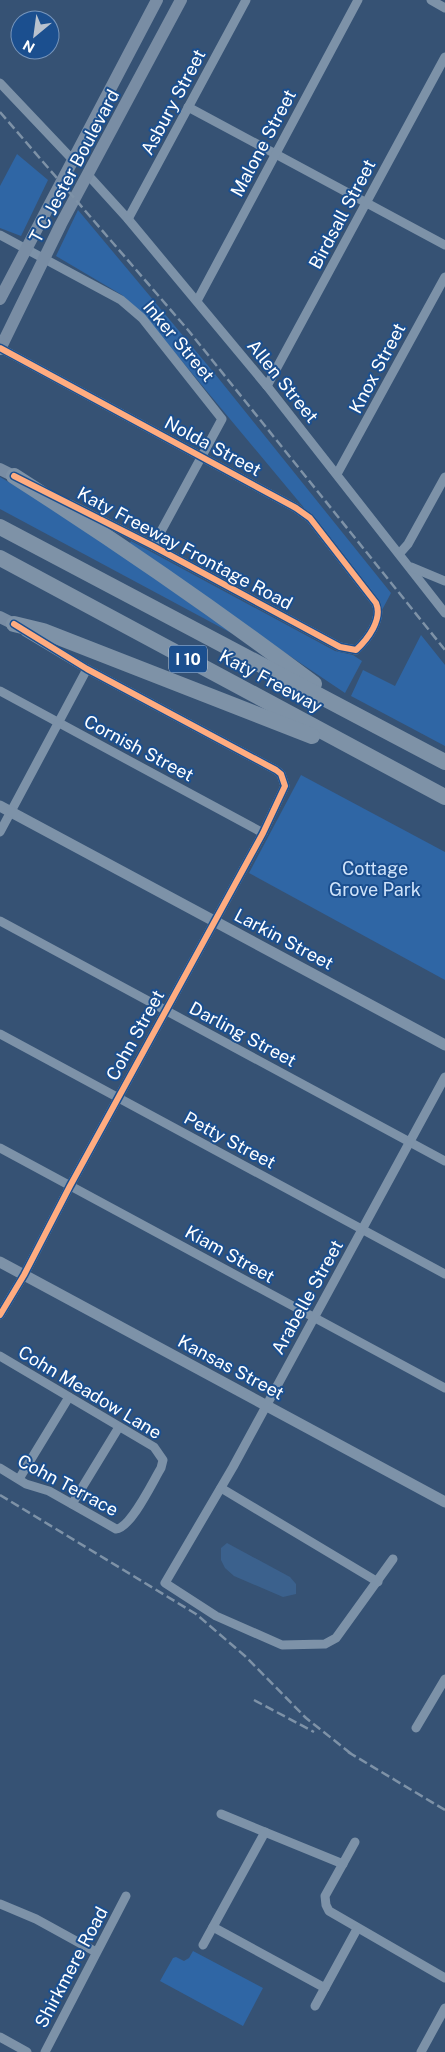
<svg xmlns="http://www.w3.org/2000/svg" width="445" height="2052" font-family="'Public Sans',sans-serif">
	<rect width="100%" height="100%" fill="#365274"/>
	<g fill="#2f66a5">
		<path d="M17,154l31,26 -27,56 -21,-8v-42z"/>
		<path d="M78,210l137,164 176,219 -9,17 -4,-8 -68,-87 -165,-198 -23,-22 -66,-39z"/>
		<path d="M0,477l67,39 166,118 -233,-125z"/>
		<path d="M131,541l204,110 18,4 9,6 -17,32 -218,-146z"/>
		<path d="M421,635l24,30v81l-94,-50 12,-26 32,16z"/>
		<path d="M301,775l144,77v128l-196,-107z"/>
		<path d="M193,1951l70,37 -20,38 -83,-45 13,-23 3,-1 8,4 5,-3z"/>
	</g>
	<path fill="#3b618d" d="M227,1543l63,34 6,7v10l-13,3 -49,-21 -9,-8 -4,-8v-12z"/>
	<g fill="none" stroke-linecap="round" stroke-linejoin="round">
		<g stroke="#7d92a8" stroke-width="9">
			<path d="M431,0l14,8"/>
			<path d="M0,83l72,76"/>
			<path d="M188,107l257,138"/>
			<path d="M88,175l40,44 139,167 178,227"/>
			<path d="M128,219l118,-219"/>
			<path d="M0,235l121,65 21,18 80,101 -69,127"/>
			<path d="M197,301l161,-301"/>
			<path d="M0,348l296,160 14,10 66,85c7,16 -8,36 -20,47l-16,-3 -187,-101 -83,-42"/>
			<path d="M267,386l178,-329"/>
			<path d="M337,474l108,-197"/>
			<path d="M400,553l8,-9 37,-67"/>
			<path d="M411,567l34,14"/>
			<path d="M0,691l263,142"/>
			<path d="M0,832l87,-163"/>
			<path d="M0,921l445,240"/>
			<path d="M0,1034l445,240"/>
			<path d="M0,1148l445,240"/>
			<path d="M0,1315l24,-40 46,-89 193,-353 22,-47 -4,-12 -5,-4 -189,-101 -62,-37"/>
			<path d="M0,1356l154,91 9,13 -2,8c-8,13 -30,60 -45,61l-67,-38 -23,-7 -26,-16"/>
			<path d="M19,1479l50,-82"/>
			<path d="M221,1488l157,94"/>
			<path d="M72,1504l47,-77"/>
			<path d="M393,1559l-57,79 -11,6 -43,1 -66,-29 -51,-33 68,-116 212,-390"/>
			<path d="M416,1728l29,-49"/>
			<path d="M221,1814l122,50"/>
			<path d="M355,1842l-30,54 1,9 3,6 116,67"/>
			<path d="M0,1904l36,15 60,33"/>
			<path d="M213,1927l112,61"/>
			<path d="M203,1945l62,-113"/>
			<path d="M315,2006l42,-77"/>
			<path d="M0,2037l27,15"/>
			<path d="M45,2052l81,-156"/>
			<path d="M421,2052l24,-44"/>
		</g>
		<g stroke="#7d92a8" stroke-width="11">
			<path d="M0,806l445,239"/>
			<path d="M0,1262l445,240"/>
		</g>
		<g stroke="#798da4" stroke-width="12">
			<path d="M0,299l157,-299"/>
			<path d="M0,349l61,-125 120,-224"/>
			<path d="M0,469l14,7"/>
			<path d="M0,617l14,7"/>
		</g>
		<g stroke="#7e92a7" stroke-width="16">
			<path d="M14,476c103,66 203,135 300,208"/>
			<path d="M0,527l445,235"/>
			<path d="M0,558l445,239"/>
			<path d="M14,624l29,7 269,105"/>
		</g>
		<g stroke="#7e92a7" stroke-width="2.5" stroke-dasharray="9 4" stroke-linecap="butt">
			<path d="M0,112l188,218 257,320"/>
			<path d="M0,1495l196,119 49,42 61,62 48,38"/>
			<path d="M254,1700l60,32"/>
			<path d="M348,1752l97,58"/>
		</g>
		<g stroke="#1b4f8f" stroke-width="9">
			<g id="cycleway">
				<path d="M0,348l296,160 14,10 66,85c7,16 -8,36 -20,47l-16,-3 -187,-101 -139,-70"/>
				<path d="M0,1315l24,-40 46,-89 193,-353 22,-47 -4,-12 -5,-4 -189,-101 -73,-45"/>
			</g>
		</g>
		<use href="#cycleway" stroke="#ffac80" stroke-width="6"/>
	</g>
	<g text-anchor="middle" dominant-baseline="central" stroke-width="4" stroke-linejoin="round" paint-order="stroke">
		<rect fill="#1b4f8f" stroke="#bbcadd" stroke-width="1" x="169" y="645.5" width="38" height="27" rx="4"/>
		<g font-size="16" font-weight="bold" fill="#fff">
			<text x="188" y="659">I 10</text>
		</g>
		<g font-size="18" fill="#fff" stroke="#1b4f8f">
			<text transform="translate(173 102) rotate(-62)">Asbury Street</text>
			<text transform="translate(263 143) rotate(-62)">Malone Street</text>
			<text transform="translate(74 166) rotate(-62)">T C Jester Boulevard</text>
			<text transform="translate(342 214) rotate(-62)">Birdsall Street</text>
			<text transform="translate(179 341) rotate(50)">Inker Street</text>
			<text transform="translate(377 368) rotate(-62)">Knox Street</text>
			<text transform="translate(283 381) rotate(51)">Allen Street</text>
			<text transform="translate(213 446) rotate(28)">Nolda Street</text>
			<text transform="translate(185 548) rotate(28)">Katy Freeway Frontage Road</text>
			<text transform="translate(271 681) rotate(28)">Katy Freeway</text>
			<text transform="translate(139 748) rotate(28)">Cornish Street</text>
			<text transform="translate(284 939) rotate(28)">Larkin Street</text>
			<text transform="translate(243 1034) rotate(28)">Darling Street</text>
			<text transform="translate(135 1035) rotate(-61)">Cohn Street</text>
			<text transform="translate(230 1140) rotate(28)">Petty Street</text>
			<text transform="translate(230 1254) rotate(29)">Kiam Street</text>
			<text transform="translate(307 1297) rotate(-61)">Arabelle Street</text>
			<text transform="translate(231 1367) rotate(28)">Kansas Street</text>
			<text transform="translate(90 1392) rotate(31)">Cohn Meadow Lane</text>
			<text transform="translate(68 1485) rotate(28)">Cohn Terrace</text>
			<text transform="translate(71 1967) rotate(-62)">Shirkmere Road</text>
		</g>
		<g font-size="18" fill="#cfe3fa" stroke="#1b4f8f">
			<text x="375" y="868">Cottage<tspan x="375" dy="21">Grove Park</tspan></text>
		</g>
	</g>
	<g transform="translate(35 35) rotate(209)"><circle r="24" fill="#1b4f8f" stroke="#7695bc"/>
	<path d="M0-4L9 19L0 12L-9 19Z" fill="#b9c2ce"/>
	<text y="-8" font-size="14" font-weight="bold" text-anchor="middle" fill="#ffffff">N</text>
	</g>
</svg>
